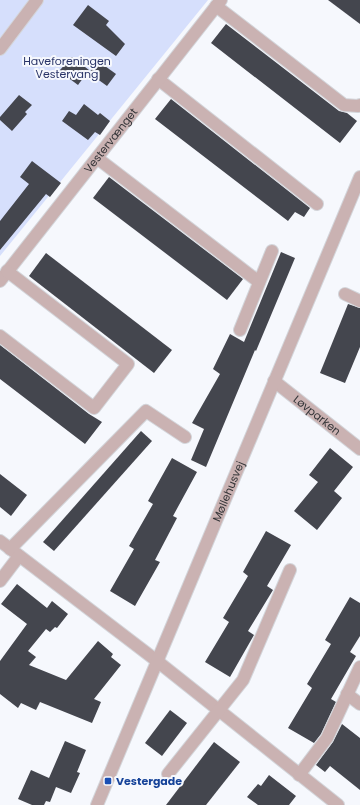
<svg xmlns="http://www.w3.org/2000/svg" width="360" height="805" font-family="Poppins,sans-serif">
	<rect width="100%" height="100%" fill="#f6f8fd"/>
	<path fill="#d6dffc" d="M0,0h208l-208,256z"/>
	<g fill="#44464e">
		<path d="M328,0h32v24z"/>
		<path d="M88,5l21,16 -3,4 19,19 -9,12 -43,-31z"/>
		<path d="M226,24l113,87 8,2 10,8 -17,22 -129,-100z"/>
		<path d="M72,57l17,13 -11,15 -19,-14z"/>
		<path d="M98,61l18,13 -9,12 -18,-13z"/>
		<path d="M19,95l13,10 -7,7 2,2 -15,17 -12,-11v-3z"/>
		<path d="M171,99l139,109 -6,9 -9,-5 -7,9 -133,-102z"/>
		<path d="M84,104l14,11 2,-2 10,8 -10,14 -5,-3 -7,8 -26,-19 7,-10 7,4z"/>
		<path d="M32,161l29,22 -11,14 -4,-3 -46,56v-29l29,-37 -9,-7z"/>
		<path d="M109,177l134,102 -16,21 -134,-102z"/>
		<path d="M281,252l14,6 -39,93 -1,-1 -49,117 -15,-7 13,-31 -12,-6 28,-49 -7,-5 17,-35 14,8z"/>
		<path d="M46,253l126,97 -18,23 -125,-97z"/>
		<path d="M348,304l12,4v39l-15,36 -25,-10z"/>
		<path d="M0,345l89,69 13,8 -17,22 -85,-65z"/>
		<path d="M141,431l11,10 -98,110 -11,-9z"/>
		<path d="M330,448l23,19 -19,24 8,7 -25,32 -23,-19 24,-29 -9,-7z"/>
		<path d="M172,458l25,14 -24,44 4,2 -22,42 5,2 -25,44 -25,-15 24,-42 -5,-3 24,-42 -5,-3z"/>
		<path d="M0,474l27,21 -16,21 -11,-9z"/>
		<path d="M266,531l25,14 -24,41 6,4 -25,41 6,4 -24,42 -25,-15 24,-40 -6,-4 25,-42 -5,-4z"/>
		<path d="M17,584l30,24 5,-7 16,13 -11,14 -2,-1 -5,5 -4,-3 -18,22 8,6 -7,8 37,15 32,-39 15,13 -2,3 10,8 -27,34 7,3 -9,21 -52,-21 -4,8 -15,-7 -3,5 -18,-14v-33l27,-37 -26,-20z"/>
		<path d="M350,597l10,6v33l-10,16 6,4 -25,43 5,3 -15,32 -7,9 -26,-15 24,-40 -5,-4 24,-40 -6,-4z"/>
		<path d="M170,710l17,13 -25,33 -17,-13z"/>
		<path d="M342,724l18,14v52l-30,-24 -5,6 -9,-7 17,-23z"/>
		<path d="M65,741l21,9 -9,22 3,1 -9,20 -15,-6 -6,15 -4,-1 -2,4h-12l-14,-6 13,-29 18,8z"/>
		<path d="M214,742l26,20 -34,43h-40z"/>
		<path d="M269,775l27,21 -7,9h-31l-11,-8 11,-13 3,2z"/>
	</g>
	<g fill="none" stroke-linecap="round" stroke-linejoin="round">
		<g stroke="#d3d5da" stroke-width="14">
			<g id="minor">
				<path d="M216,6l128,99 14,1 2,-1"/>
				<path d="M0,49l37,-49"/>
				<path d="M158,79l159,125"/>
				<path d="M97,158l162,124"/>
				<path id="s1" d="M0,281l221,-281"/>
				<path d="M345,294l15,7"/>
				<path d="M240,330l32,-79"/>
				<path d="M0,336l94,72 34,-44 -121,-93"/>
				<path id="s2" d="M274,381l86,68"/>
				<path d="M0,541l157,120 181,144"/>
				<path d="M10,549l136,-138 39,26"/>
				<path d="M0,581l19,-25"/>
				<path d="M347,694l13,10"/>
				<path d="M168,774l75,-94 47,-110"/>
				<path d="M299,775l28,-37 33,-71"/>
				<path id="s3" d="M97,805l263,-628"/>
			</g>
		</g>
		<use href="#minor" stroke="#cab2b2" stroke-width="12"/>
	</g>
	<rect fill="#1a4fb4" stroke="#f6f8fd" stroke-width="1.5" x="104" y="777" width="8" height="8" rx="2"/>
	<g text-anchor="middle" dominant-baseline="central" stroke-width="4" stroke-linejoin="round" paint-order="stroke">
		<g font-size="11" fill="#293468" stroke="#f6f8fd">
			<text x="67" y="61">Haveforeningen<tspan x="67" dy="13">Vestervang</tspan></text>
		</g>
		<g font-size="11" fill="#343538" stroke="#f6f8fd">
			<text stroke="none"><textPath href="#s1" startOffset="179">Vestervænget</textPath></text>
			<text stroke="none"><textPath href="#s2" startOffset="55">Løvparken</textPath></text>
			<text stroke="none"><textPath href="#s3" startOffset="340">Møllehusvej</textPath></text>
		</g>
		<g font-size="11" font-weight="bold" fill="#164399" stroke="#f6f8fd" text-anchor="start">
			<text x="116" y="781">Vestergade</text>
		</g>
	</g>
</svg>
